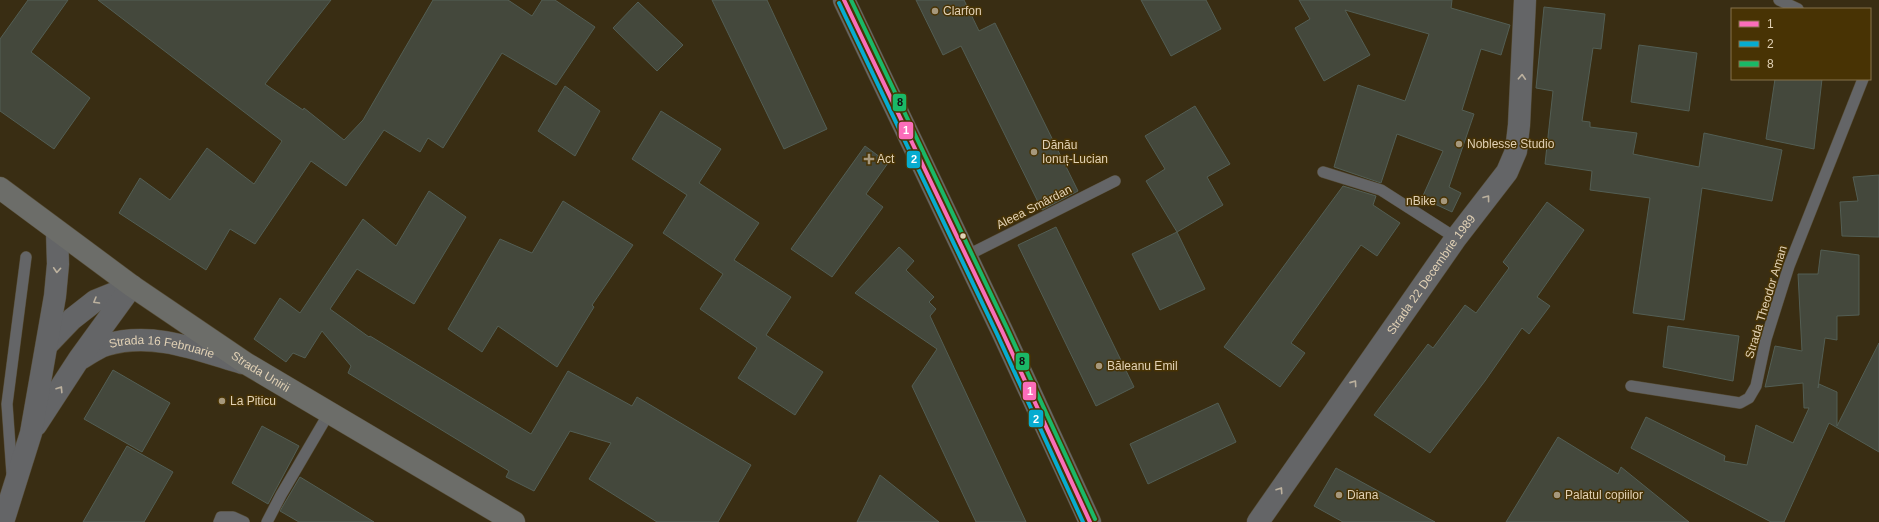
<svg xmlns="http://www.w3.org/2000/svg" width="1879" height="522" font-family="Helvetica,sans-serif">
	<rect width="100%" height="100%" fill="#392d13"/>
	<g fill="#44483c" stroke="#535e54">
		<path d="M28,0h40l-37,52 59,46 -36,51 -54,-38v-72z"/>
		<path d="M98,0h233l-66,84 38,26 1,-2 40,32 19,-20 70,-120h75l24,16 10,-16h13l40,27 -39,58 -54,-32 -59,95 -15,-10 -8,14 -36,-22 -38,56 -35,-25 -56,83 -25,-15 -24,41 -87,-57 21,-35 30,22 37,-52 47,36 28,-43z"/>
		<path d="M712,0h55l60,129 -43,20z"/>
		<path d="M916,0h48l15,31 16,-8 83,168 -36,19 -81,-164 -18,9z"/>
		<path d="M1141,0h65l15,29 -50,27z"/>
		<path d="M1299,0h153l-1,8 59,17 -9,30 -20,-6 -19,61 12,4 -25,73 12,6 -9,19 -30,-14 21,-47 -46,-17 -16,49 -47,-16 24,-82 47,16 24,-67 -84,-24 25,45 -46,26 -29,-53 15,-9z"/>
		<path d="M638,2l45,43 -26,26 -44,-43z"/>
		<path d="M1544,7l61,7 -4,35 -8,-1 -11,73 8,1v5l47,6 -4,21 66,13 5,-34 78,17 -10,51 -70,-13 -18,132 -51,-7 17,-115 -60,-8 2,-19 -47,-7 8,-73 -17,-3z"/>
		<path d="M1639,45l58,8 -8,58 -58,-9z"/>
		<path d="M1775,79h47l-8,70 -48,-10z"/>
		<path d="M565,86l35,25 -25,45 -37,-25z"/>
		<path d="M1195,106l35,58 -23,13 16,28 -46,27 -31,-51 19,-12 -20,-33z"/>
		<path d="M661,111l60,38 -22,34 60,40 -25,37 57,37 -25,38 57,37 -28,43 -57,-37 19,-30 -57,-39 23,-35 -60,-41 24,-38 -55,-36z"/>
		<path d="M865,146l23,17 -22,31 17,13 -51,70 -41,-28z"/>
		<path d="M1879,175v62l-37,-1 -2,-34 18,-1 -5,-24z"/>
		<path d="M1343,186l33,10 -3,9 27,18 -23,33 -16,-11 -70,98 14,10 -25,34 -56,-40z"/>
		<path d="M429,191l37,26 -52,87 -57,-35 -27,40 39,28 1,-1 161,98 37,-63 64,35 5,-9 114,68 -33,57h-61l-68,-43 22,-36 -41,-12 -36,60 -28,-14 3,-6 -161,-98 3,-7 -29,-35 -17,27 -12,-5 -7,9 -32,-23 26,-41 20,15 63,-94 33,27z"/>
		<path d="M563,201l70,44 -41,60 2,2 -37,60 -59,-41 -16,26 -34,-23 52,-90 32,14z"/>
		<path d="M1547,202l37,28 -47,67 13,9 -21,28 -7,-6 -37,53 -55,72 -56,-38 54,-71 5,4 32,-43 11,8 33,-45 -6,-6z"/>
		<path d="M1056,227l78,160 -38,19 -78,-161z"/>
		<path d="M1177,232l28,57 -45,21 -28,-56z"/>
		<path d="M899,247l15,14 -8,9 28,27 -5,5 7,7 -6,7 96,206h-50l-64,-136 25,-37 -82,-56z"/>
		<path d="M1821,250l38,5v60l-22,1v24l-12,-2 -7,50 1,-4 18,8v34l42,-83v109l-50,-29 -45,99h-13l-140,-74 15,-31 79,39 -1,5 23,4 9,-40 37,18 16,-35h-5l-1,-25 -38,4 10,-41 27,5 -4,-77h20z"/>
		<path d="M1668,326l71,10 -6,45 -70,-14z"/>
		<path d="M113,370l57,33 -28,49 -58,-33z"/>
		<path d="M1218,403l18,39 -88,42 -18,-40z"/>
		<path d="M262,426l37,20 -31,58 -36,-21z"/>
		<path d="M1558,437l60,37 3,-7 68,55h-183z"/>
		<path d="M127,446l46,26 -29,50h-61z"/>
		<path d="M1336,468l99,54h-92l-29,-16z"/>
		<path d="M880,475l59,47h-82z"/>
		<path d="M300,477l74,45h-75l-19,-11z"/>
	</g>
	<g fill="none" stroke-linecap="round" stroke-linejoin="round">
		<g stroke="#544a33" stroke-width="12">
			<g id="service">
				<path d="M1779,0l19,9"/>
				<path d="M1323,172l58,18 75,48"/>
				<path d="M966,256l149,-75"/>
				<path d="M1631,386l109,17 9,-5 7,-12 10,-47 23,-73 74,-187"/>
				<path d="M12,474l-5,-70 19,-147"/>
				<path d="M219,522l2,-5h12l11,5"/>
				<path d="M267,522l14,-27 48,-82"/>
			</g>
		</g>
		<g stroke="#544a33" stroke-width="23">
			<g id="minor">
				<path d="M47,345l25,-26 23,-18 37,-15"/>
				<path id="s1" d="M82,358c7,-4 16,-11 24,-13 47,-14 92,5 136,18"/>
				<path d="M36,425l43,-66 53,-73"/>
				<path d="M3,522l28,-89 24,-137 3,-32 -1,-33"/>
				<path id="s2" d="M1258,522l198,-284 51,-66 9,-21 3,-26 6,-125"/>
			</g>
		</g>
		<g stroke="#544a33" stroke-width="23">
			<path id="secondary" d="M844,0l158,331 88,191"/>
		</g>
		<g stroke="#544a33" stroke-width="23">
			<g id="primary">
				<path id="s3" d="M0,188l132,98 115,78 267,158"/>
			</g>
		</g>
		<use href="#service" stroke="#646567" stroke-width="11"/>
		<use href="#minor" stroke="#646567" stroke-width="22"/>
		<use href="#secondary" stroke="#666665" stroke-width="22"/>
		<use href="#primary" stroke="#6c6d69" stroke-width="22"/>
		<g stroke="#483304" stroke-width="7">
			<path id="bus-1" d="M844,0l158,331 88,191"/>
		</g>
		<g stroke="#483304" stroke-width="7">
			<path id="bus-2" d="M839,3l158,331 86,188"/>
		</g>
		<g stroke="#483304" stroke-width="7">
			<path id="bus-3" d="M851,0l156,328 88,191"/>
		</g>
		<use href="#bus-1" stroke="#fb6dba" stroke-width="4"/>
		<use href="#bus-2" stroke="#06acd0" stroke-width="4"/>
		<use href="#bus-3" stroke="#1ab867" stroke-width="4"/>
	</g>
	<defs><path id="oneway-chevron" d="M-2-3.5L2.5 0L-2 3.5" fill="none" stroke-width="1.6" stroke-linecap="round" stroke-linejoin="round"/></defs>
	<g stroke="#bcb19e">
		<use href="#oneway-chevron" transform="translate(1522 77) rotate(-87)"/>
		<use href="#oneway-chevron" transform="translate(1487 198) rotate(-53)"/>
		<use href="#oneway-chevron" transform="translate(57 270) rotate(94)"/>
		<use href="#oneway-chevron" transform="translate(96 301) rotate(150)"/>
		<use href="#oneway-chevron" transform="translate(1354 383) rotate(-55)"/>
		<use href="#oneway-chevron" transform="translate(60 389) rotate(-57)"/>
		<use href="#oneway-chevron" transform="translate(1280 490) rotate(-56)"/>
	</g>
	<g fill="#a6987c" stroke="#483304" stroke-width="1.5">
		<circle cx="935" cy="11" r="4"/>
		<circle cx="1459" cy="144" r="4"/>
		<circle cx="1034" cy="152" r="4"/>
		<path d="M867 153h4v4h4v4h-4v4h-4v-4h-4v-4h4z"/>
		<circle cx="1444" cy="201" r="4"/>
		<circle cx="1099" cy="366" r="4"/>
		<circle cx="222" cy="401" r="4"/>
		<circle cx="1339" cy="495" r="4"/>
		<circle cx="1557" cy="495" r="4"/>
	</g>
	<circle fill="#e1d1b5" stroke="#483304" stroke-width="1.5" cx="963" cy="236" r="3.5"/>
	<g text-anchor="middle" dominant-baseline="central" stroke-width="3" stroke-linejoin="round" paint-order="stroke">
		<g font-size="12" fill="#e1d1b5" stroke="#483304" text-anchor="start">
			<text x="943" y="11">Clarfon</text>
			<text x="1467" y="144">Noblesse Studio</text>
			<text x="1042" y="145">Dănău<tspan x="1042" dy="14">Ionuț-Lucian</tspan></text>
			<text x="877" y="159">Act</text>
			<text x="1436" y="201" text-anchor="end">nBike</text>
			<text x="1107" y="366">Băleanu Emil</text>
			<text x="230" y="401">La Piticu</text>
			<text x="1347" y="495">Diana</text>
			<text x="1565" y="495">Palatul copiilor</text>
		</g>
		<g font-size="12" fill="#e1d1b5" stroke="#483304">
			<text transform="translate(1034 207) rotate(-27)">Aleea Smârdan</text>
			<text stroke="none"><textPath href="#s2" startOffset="302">Strada 22 Decembrie 1989</textPath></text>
			<text transform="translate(1766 302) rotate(-73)">Strada Theodor Aman</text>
			<text stroke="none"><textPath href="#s1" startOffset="84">Strada 16 Februarie</textPath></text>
			<text stroke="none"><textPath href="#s3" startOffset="319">Strada Unirii</textPath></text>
		</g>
	</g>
	<g stroke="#483304" stroke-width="1.5">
		<rect x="892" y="93" width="15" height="19" rx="4" fill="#1ab867"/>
		<rect x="898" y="121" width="16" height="19" rx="4" fill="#fb6dba"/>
		<rect x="906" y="150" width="15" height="19" rx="4" fill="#06acd0"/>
		<rect x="1015" y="352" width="15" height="19" rx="4" fill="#1ab867"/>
		<rect x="1022" y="381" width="15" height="20" rx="4" fill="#fb6dba"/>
		<rect x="1028" y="409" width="16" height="19" rx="4" fill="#06acd0"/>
	</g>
	<g font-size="11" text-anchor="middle" font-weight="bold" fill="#fff">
		<text x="906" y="134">1</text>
		<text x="914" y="163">2</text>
		<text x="1030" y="395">1</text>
		<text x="1036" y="423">2</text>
	</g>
	<g font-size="11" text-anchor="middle" font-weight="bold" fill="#111">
		<text x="900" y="106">8</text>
		<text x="1022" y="365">8</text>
	</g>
	<rect x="1731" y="8" width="140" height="72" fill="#483304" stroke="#85724b"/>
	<rect x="1739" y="21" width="20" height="6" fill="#fb6dba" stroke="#85724b"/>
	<text x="1767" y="28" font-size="12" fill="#e1d1b5">1</text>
	<rect x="1739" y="41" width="20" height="6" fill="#06acd0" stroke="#85724b"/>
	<text x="1767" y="48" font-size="12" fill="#e1d1b5">2</text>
	<rect x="1739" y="61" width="20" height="6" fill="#1ab867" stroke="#85724b"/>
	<text x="1767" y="68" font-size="12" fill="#e1d1b5">8</text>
</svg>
